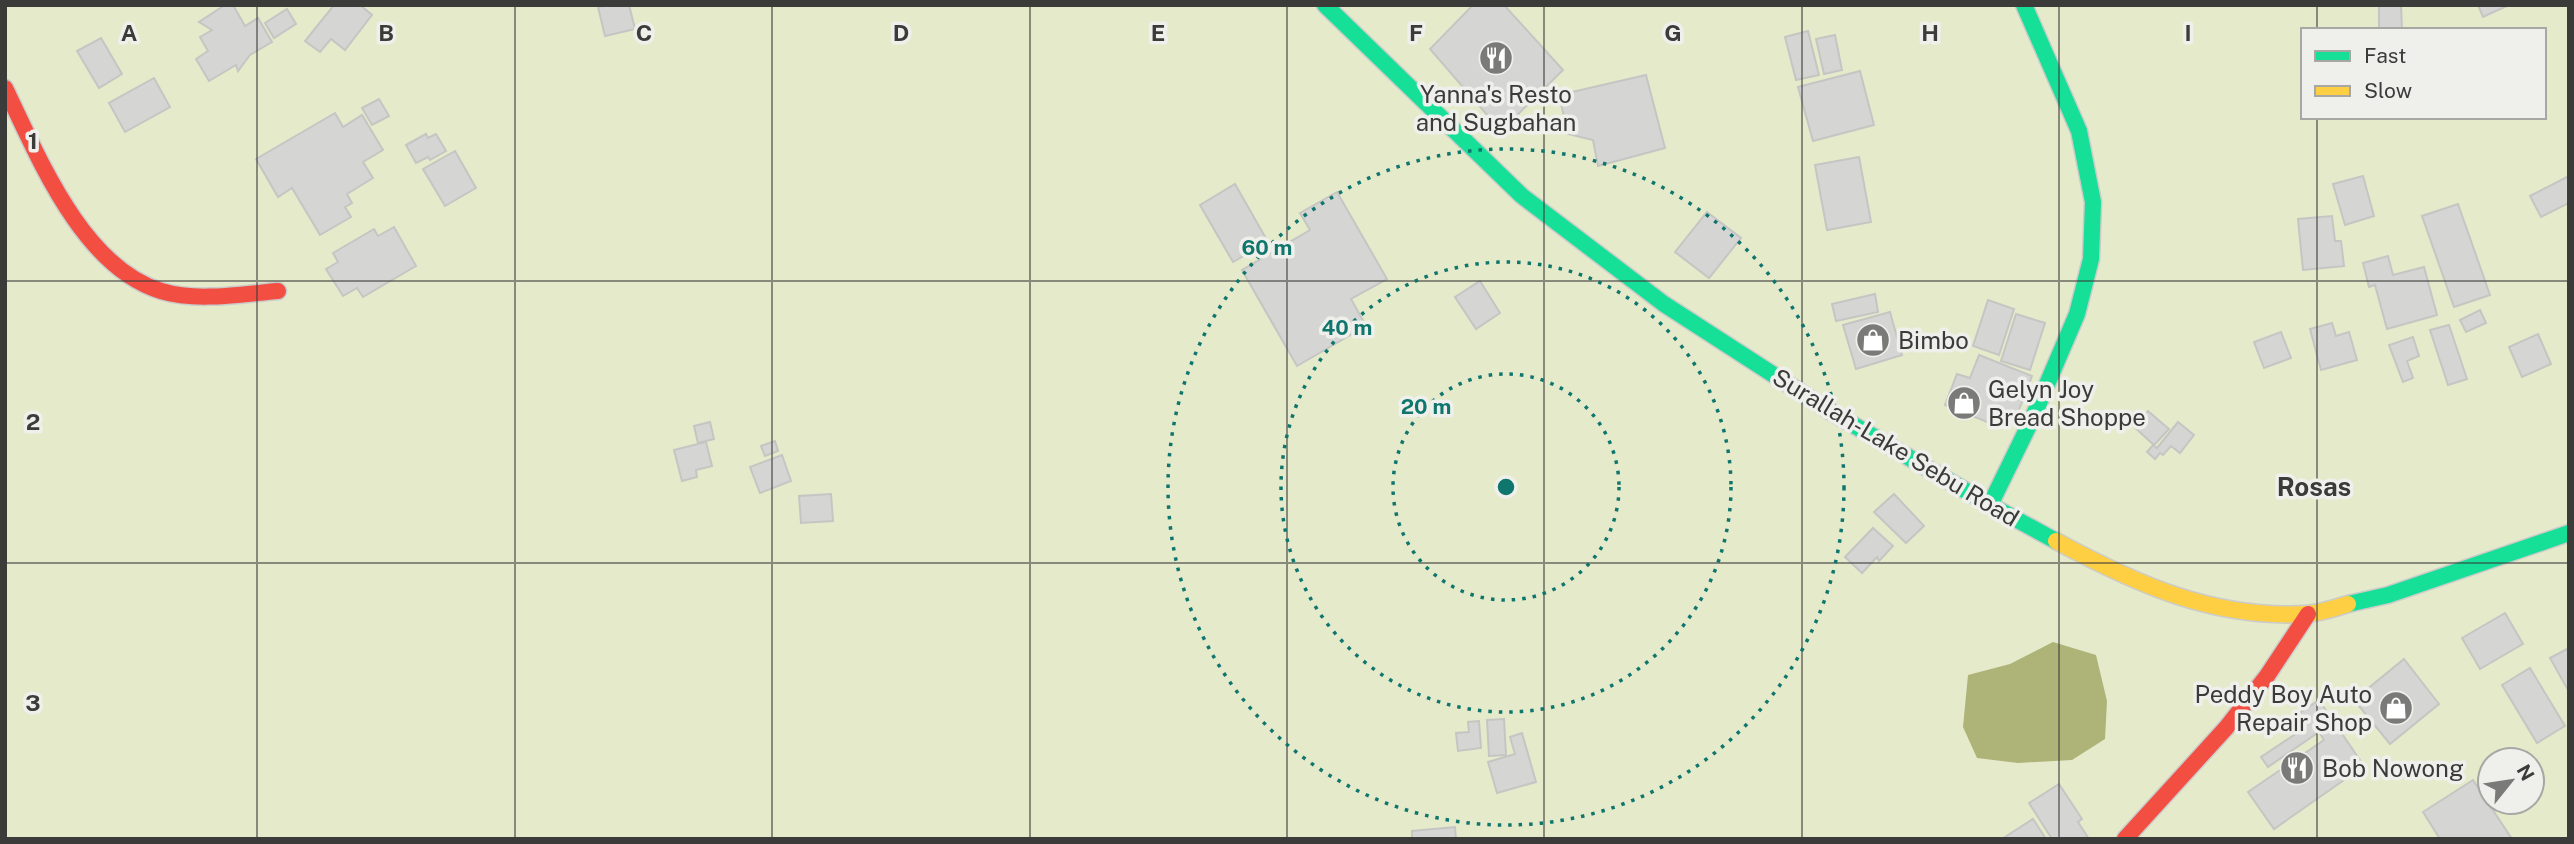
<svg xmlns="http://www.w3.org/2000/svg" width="2574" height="844" font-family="'Public Sans',sans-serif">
	<rect width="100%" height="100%" fill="#eeefec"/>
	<path fill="#e5eaca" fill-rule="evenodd" d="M5,5h2564v834h-2564zM2303,30h241v87h-241zM2490,760h42v42h-42z"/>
	<path fill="#aeb478" d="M2053,642l43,13 11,46 -2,38 -33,21 -54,3 -41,-5 -14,-31 5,-52 42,-11z"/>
	<g fill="#d5d6d3" stroke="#c5c6c3" stroke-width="2">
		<path d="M225,5h8l12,21 13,-8 14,24 -22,13 -12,16 -2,-6 -27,16 -13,-22 12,-8 -8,-14 12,-7 -13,-8z"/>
		<path d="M334,5h26l12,10 -27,35 -14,-11 -11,13 -15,-11z"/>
		<path d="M607,5h22l6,24 -30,7 -7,-29z"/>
		<path d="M1473,5h31l59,65 -62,61 -71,-82z"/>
		<path d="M2379,5h22l1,25h-23z"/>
		<path d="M2478,5h31l-26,12z"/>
		<path d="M287,9l9,15 -22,14 -9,-15z"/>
		<path d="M1808,31l11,44 -23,5 -11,-43z"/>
		<path d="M1835,35l7,35 -18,4 -8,-35z"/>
		<path d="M101,38l21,36 -23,14 -22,-37z"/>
		<path d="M1860,71l14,54 -61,16 -15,-54z"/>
		<path d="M1646,75l19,73 -67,18 -5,-26 -25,-6 -9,-39z"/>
		<path d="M154,78l16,29 -45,25 -16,-29z"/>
		<path d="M379,99l10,17 -17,9 -10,-17z"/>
		<path d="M335,113l8,14 19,-12 21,35 -20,12 10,16 -26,16 5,9 -7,4 6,10 -31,18 -28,-47 -14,9 -22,-38z"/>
		<path d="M426,134l2,4 8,-4 10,17 -16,9 -2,-3 -12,6 -10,-18z"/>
		<path d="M455,151l21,37 -31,18 -22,-37z"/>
		<path d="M1859,157l12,65 -44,8 -12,-65z"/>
		<path d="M2363,176l11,40 -29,9 -12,-41z"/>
		<path d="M2569,176v27l-28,14 -11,-21z"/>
		<path d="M1235,184l33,58 -35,20 -33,-57z"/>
		<path d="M1337,192l50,87 -36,20 15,27 -69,40 -55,-96 68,-40 -10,-17z"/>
		<path d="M2458,204l32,91 -36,12 -32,-91z"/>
		<path d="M1707,212l34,26 -32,40 -34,-26z"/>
		<path d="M2332,216l3,25h6l3,25 -41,4 -5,-51z"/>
		<path d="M394,227l22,39 -53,31 -6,-9 -14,8 -17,-27 12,-7 -5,-9 41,-24 4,7z"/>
		<path d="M2388,256l5,19 31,-8 13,48 -50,14 -12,-44 -6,2 -6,-24z"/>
		<path d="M1480,281l20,32 -24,16 -21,-32z"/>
		<path d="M1875,294l3,18 -42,9 -4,-17z"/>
		<path d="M1988,300l26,9 -15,46 -26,-9z"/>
		<path d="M2480,310l6,13 -20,9 -6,-12z"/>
		<path d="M1890,312l12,43 -46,14 -13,-44z"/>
		<path d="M2016,314l29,9 -15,47 -29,-9z"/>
		<path d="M2332,323l4,13 13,-4 8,28 -36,10 -11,-41z"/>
		<path d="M2449,325l18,54 -19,6 -18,-55z"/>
		<path d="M2281,332l10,26 -27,10 -10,-26z"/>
		<path d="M2538,334l13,30 -29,13 -13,-30z"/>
		<path d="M2413,337l6,19 -12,5 6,17 -10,4 -14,-37z"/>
		<path d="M1979,355l53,21 -15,39 -19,-8 -6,17 -47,-19 12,-31 13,4z"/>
		<path d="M2148,411l21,18 -15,16 -21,-19z"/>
		<path d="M710,422l4,17 -16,4 -4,-17z"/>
		<path d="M2178,422l16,13 -14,18 -9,-7 -8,9 -3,-2 -5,6 -8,-7 6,-7 4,3z"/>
		<path d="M775,441l3,10 -13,5 -4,-10z"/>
		<path d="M706,442l6,24 -16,4 1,7 -15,4 -8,-31z"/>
		<path d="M782,455l9,26 -31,12 -10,-26z"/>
		<path d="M831,494l2,27 -32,2 -2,-27z"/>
		<path d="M1894,494l30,32 -18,17 -32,-31z"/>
		<path d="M1873,528l20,18 -14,15 -2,-4 -15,16 -17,-16z"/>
		<path d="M2505,613l18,31 -43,25 -18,-31z"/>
		<path d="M2569,648v44l-19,-34z"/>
		<path d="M2404,659l35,45 -49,40 -36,-44z"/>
		<path d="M2530,668l35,58 -28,17 -35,-58z"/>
		<path d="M2319,700l45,66 -90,63 -26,-37 76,-52 -5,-8 -51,35 -7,-10 36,-24 -5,-6 -6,4 -4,-6z"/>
		<path d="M1504,719l2,36 -17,1 -2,-36z"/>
		<path d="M1479,721l2,27 -23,3 -2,-18 13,-1 -1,-10z"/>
		<path d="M1522,733l14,49 -39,11 -9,-31 27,-8 -5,-17z"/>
		<path d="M2473,780l39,59h-72l-17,-27z"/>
		<path d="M2059,784l23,35 -4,3 11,17h-37l-23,-36z"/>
		<path d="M2033,819l13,20h-44z"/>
		<path d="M1455,827l1,12h-44v-8z"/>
	</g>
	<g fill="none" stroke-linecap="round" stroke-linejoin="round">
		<g stroke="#cbccca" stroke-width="19">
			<g id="fast">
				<path d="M1325,5l197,191 142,108 164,106 162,95 66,36"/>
				<path d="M1990,505l43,-88 44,-103 14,-55 2,-57 -14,-71 -55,-126"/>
				<path d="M2348,604l40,-9 181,-62"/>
			</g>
		</g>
		<g stroke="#cbccca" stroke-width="19">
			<path id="slow" d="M2056,541c80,43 157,78 250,73 14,-1 29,-6 42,-10"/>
		</g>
		<g stroke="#cbccca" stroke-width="19">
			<g id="jam">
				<path d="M5,88c33,68 77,179 156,203 36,11 80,3 117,0"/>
				<path d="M2125,839l101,-111 41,-52 41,-62"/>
			</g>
		</g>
		<use href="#fast" stroke="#16e098" stroke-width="16"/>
		<use href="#slow" stroke="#ffcf43" stroke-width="16"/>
		<use href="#jam" stroke="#f24e42" stroke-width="16"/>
	</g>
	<path fill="none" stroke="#3b3b3a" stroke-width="2" stroke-opacity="0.55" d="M257,5v834M515,5v834M772,5v834M1030,5v834M1287,5v834M1544,5v834M1802,5v834M2059,5v834M2317,5v25M2317,117v722M5,281h2564M5,563h2564"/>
	<g fill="none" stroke="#0f766e" stroke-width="3.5" stroke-dasharray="3.5 7">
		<circle cx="1506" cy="487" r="113"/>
		<circle cx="1506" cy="487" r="225"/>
		<circle cx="1506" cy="487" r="338"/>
	</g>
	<defs>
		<g id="restaurant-disc" transform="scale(1.75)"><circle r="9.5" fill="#7a7a78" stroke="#eff0eb"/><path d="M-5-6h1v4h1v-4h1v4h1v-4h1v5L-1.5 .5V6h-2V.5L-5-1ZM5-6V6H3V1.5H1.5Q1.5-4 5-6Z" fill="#fff"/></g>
		<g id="shop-disc" transform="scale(1.75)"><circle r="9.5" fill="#7a7a78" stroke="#eff0eb"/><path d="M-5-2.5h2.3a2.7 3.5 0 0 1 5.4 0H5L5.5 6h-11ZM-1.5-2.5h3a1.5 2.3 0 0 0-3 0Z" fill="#fff"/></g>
	</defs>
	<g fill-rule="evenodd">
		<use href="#restaurant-disc" x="1496" y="58"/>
		<use href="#shop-disc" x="1873" y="340"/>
		<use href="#shop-disc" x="1964" y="403"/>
		<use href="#shop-disc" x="2396" y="708"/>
		<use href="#restaurant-disc" x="2297" y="768"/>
	</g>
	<g text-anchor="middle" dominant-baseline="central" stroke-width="7" stroke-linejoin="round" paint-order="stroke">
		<g font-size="24" fill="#3b3b3a" stroke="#eff0eb" text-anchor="start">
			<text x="1496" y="94" text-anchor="middle">Yanna's Resto<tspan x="1496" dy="28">and Sugbahan</tspan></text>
			<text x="1898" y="340">Bimbo</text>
			<text x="1988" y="389">Gelyn Joy<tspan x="1988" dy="28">Bread Shoppe</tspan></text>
			<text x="2372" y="694" text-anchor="end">Peddy Boy Auto<tspan x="2372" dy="28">Repair Shop</tspan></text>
			<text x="2322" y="768">Bob Nowong</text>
		</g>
		<g font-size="24" fill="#3b3b3a" stroke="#eff0eb">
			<text transform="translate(1896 447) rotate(31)">Surallah-Lake Sebu Road</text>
		</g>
		<g font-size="26" font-weight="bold" fill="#3b3b3a" stroke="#eff0eb">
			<text x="2314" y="486">Rosas</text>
		</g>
	</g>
	<g font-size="23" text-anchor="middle" font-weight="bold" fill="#3b3b3a" stroke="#eff0eb" stroke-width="7" stroke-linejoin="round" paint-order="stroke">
		<text x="129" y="41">A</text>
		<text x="386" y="41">B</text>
		<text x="644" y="41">C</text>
		<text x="901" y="41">D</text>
		<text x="1158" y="41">E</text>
		<text x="1416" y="41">F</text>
		<text x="1673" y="41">G</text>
		<text x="1930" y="41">H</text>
		<text x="2188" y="41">I</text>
		<text x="33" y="149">1</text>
		<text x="33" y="430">2</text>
		<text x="33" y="711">3</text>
	</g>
	<circle cx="1506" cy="487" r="10" fill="#0f766e" stroke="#eff0eb" stroke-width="3.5"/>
	<g font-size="21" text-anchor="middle" font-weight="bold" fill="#0f766e" stroke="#eff0eb" stroke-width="7" stroke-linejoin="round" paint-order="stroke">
		<text x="1267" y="255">60 m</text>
		<text x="1347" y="335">40 m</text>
		<text x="1426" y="414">20 m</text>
	</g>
	<rect width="2574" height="844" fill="none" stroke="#3b3b3a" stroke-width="14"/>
	<rect x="2301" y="28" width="245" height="91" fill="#eff0eb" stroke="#a7a8a4" stroke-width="2"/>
	<rect x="2315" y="51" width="35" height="10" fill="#16e098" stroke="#a7a8a4" stroke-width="2"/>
	<text x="2364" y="63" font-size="21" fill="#3b3b3a">Fast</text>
	<rect x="2315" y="86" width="35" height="10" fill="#ffcf43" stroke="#a7a8a4" stroke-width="2"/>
	<text x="2364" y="98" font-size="21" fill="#3b3b3a">Slow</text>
	<g transform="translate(2511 781) rotate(60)"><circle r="33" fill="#eff0eb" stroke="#a7a8a4" stroke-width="2"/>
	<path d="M0-5L12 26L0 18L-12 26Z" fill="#7a7a78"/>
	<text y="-10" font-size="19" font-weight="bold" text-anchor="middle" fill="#3b3b3a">N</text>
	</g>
</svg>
